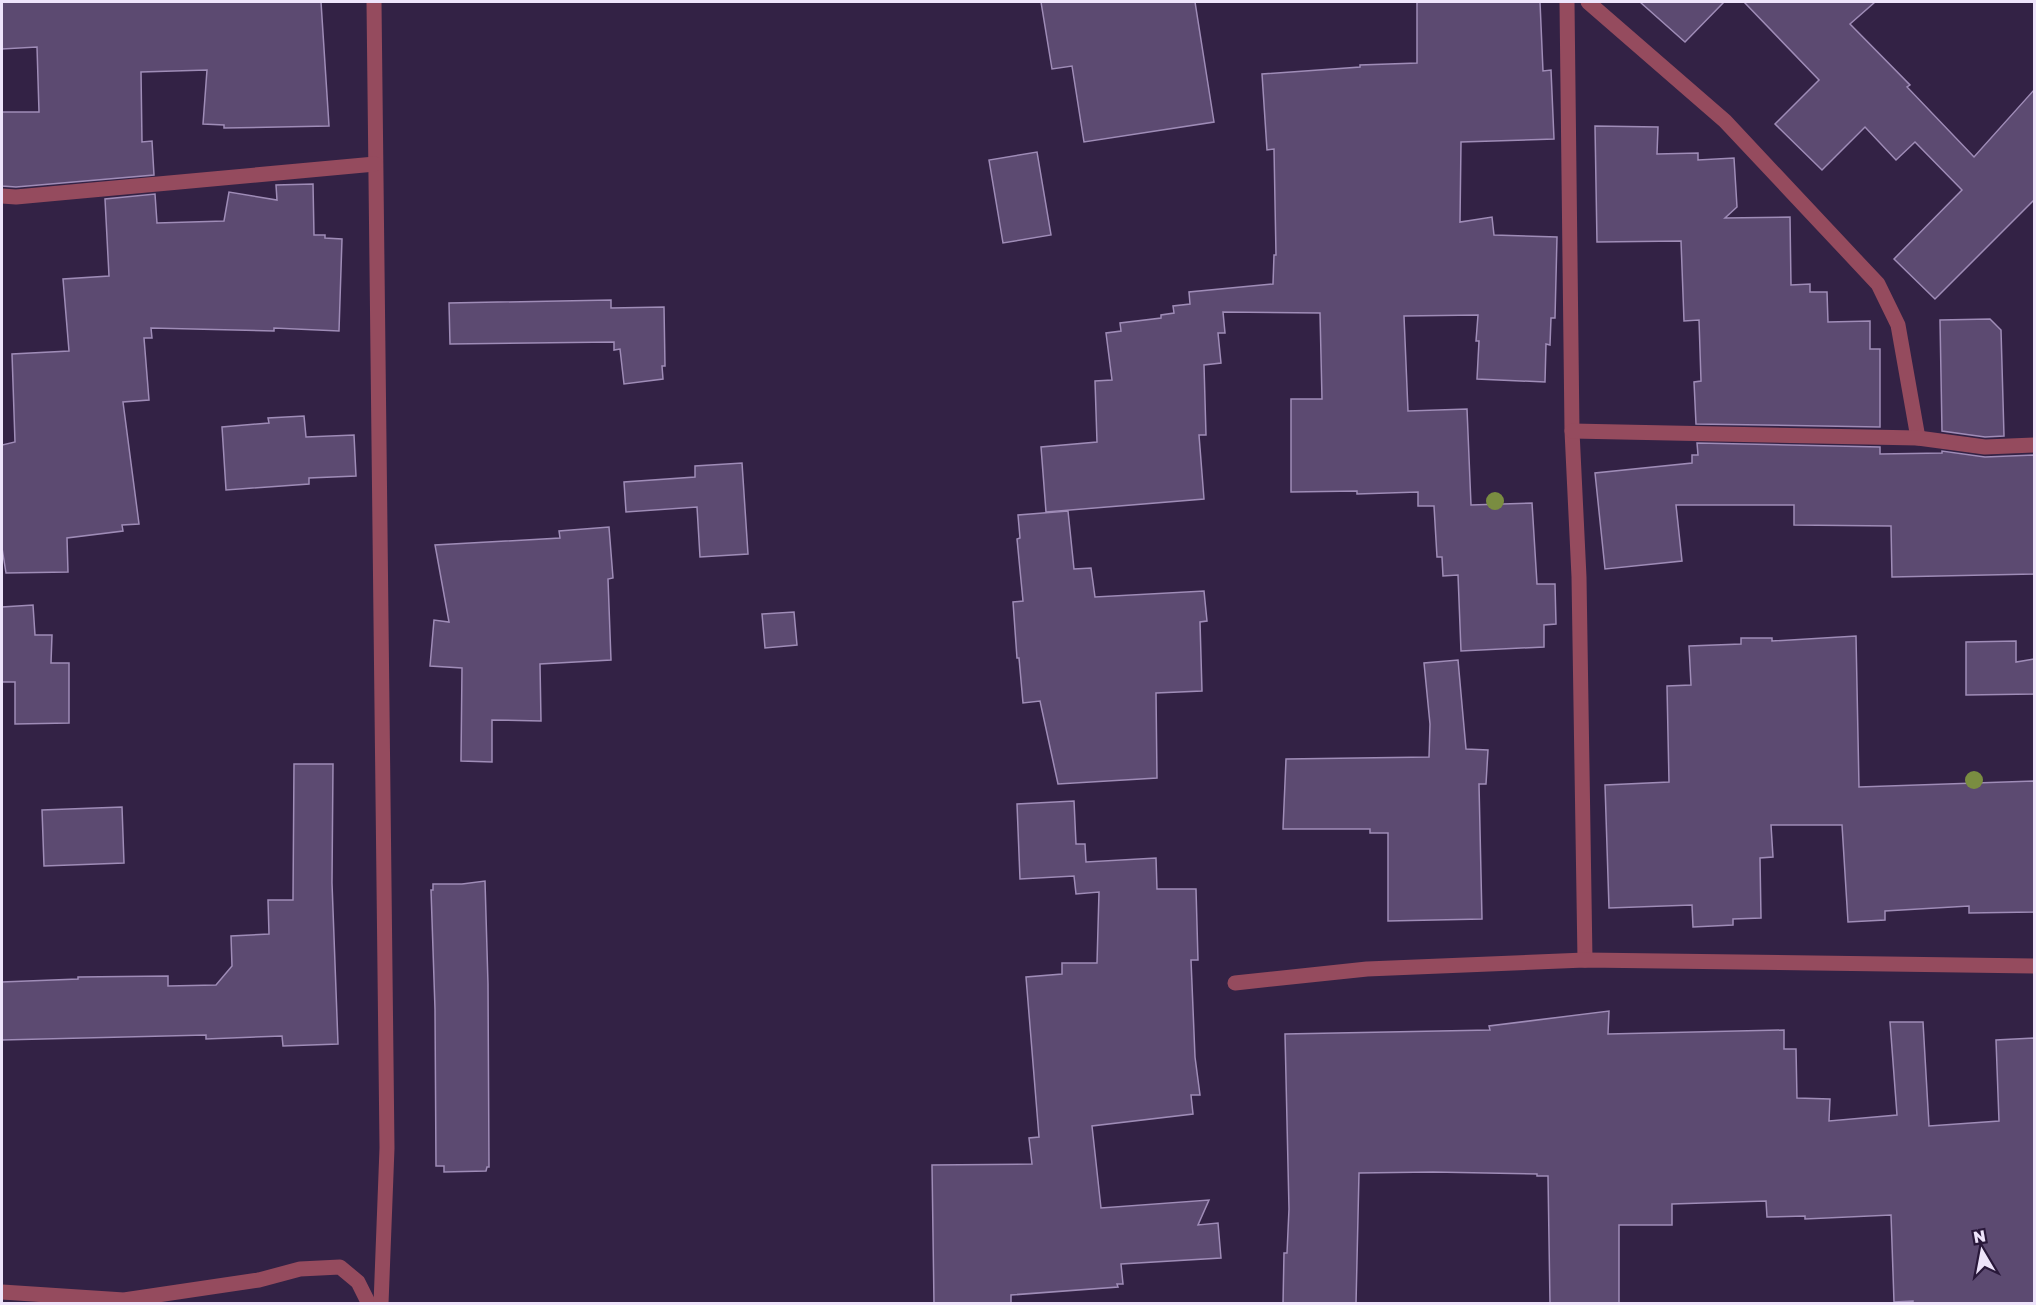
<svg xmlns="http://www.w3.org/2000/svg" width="2036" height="1305" font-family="'Golos Text',sans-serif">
	<rect width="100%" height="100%" fill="#332245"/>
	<g fill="#5c4a71" stroke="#9f8cb7" stroke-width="1.5">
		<path d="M2,2h319l8,124 -105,2v-3l-21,-1 4,-54 -66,2 1,70 10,-1 2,34 -138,12 -14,-1v-74h37l-2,-65 -35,2z"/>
		<path d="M1041,2h154l19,120 -130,20 -12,-76 -20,3z"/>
		<path d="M1417,2h123l3,69 8,-1 3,69 -93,3 -1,80 32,-5 2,18 63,2 -2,81h-4l-1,27 -4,-1 -1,38 -68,-3 2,-38h-3l2,-26 -74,1 4,95 59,-2 4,96 61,-2 5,81h18l1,40 -12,1v22l-83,4 -3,-76 -15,1 -1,-19h-5l-3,-51h-16v-14l-61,2v-3l-66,1v-93h31l-2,-86 -97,-1 2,21h-7l3,30 -17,2 2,70h-7l5,64 -158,13 -5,-65 56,-5 -2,-61 17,-1 -6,-47 15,-2 -1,-8 41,-5v-3l13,-2 -1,-7 17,-2 -1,-12 84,-8 1,-29h2l-2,-106 -7,1 -5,-76 98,-7v-2l57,-2z"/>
		<path d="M1640,2h84l-39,40z"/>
		<path d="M1744,2h131l-25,22 60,61 -3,2 67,70 60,-67v110l-99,99 -41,-40 68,-69 -47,-48 -19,18 -31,-33 -43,43 -47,-46 44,-44z"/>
		<path d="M1595,126l63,1 -1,27 41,-1v7l36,-2 3,49 -12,11 65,-1 1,68 19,-1v8h17l1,30 42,-1v28h10v78l-184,-3 -2,-42 7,-1 -2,-61 -15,1 -3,-80 -84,1z"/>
		<path d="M1037,152l14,83 -48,8 -14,-83z"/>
		<path d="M313,184l1,51h11v3l17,1 -3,92 -65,-3v3l-123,-3 1,10h-8l5,62 -26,2 16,122 -17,1 1,6 -56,7 1,34 -62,1 -4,-25v-103l13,-3 -3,-88 57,-3 -6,-72 46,-3 -4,-77 50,-5 2,29 67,-2 5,-29 48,8 -1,-15z"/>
		<path d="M611,300v8l53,-1 1,59h-3l1,13 -39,5 -4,-35 -6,1v-8l-164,2 -1,-41z"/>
		<path d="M1990,319l11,11 3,106 -19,1 -43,-6 -2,-111z"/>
		<path d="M304,416l2,21 48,-2 2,41 -47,2v6l-83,6 -4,-63 47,-4 -1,-5z"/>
		<path d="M1697,443l183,4v7l62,-1v-2l43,6 49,-2v119l-142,3 -1,-51 -97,-1v-20h-118l6,56 -77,8 -10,-96 97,-10v-8h6z"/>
		<path d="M742,463l6,91 -48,3 -3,-50 -71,5 -2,-30 71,-5v-11z"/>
		<path d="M1068,511l6,58 17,-1 4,29 109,-6 3,30 -7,1 2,69 -46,2 1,85 -99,6 -18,-83 -17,2 -4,-45h-2l-4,-56 10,-1 -6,-62 3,-1 -2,-23z"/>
		<path d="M609,527l4,51 -5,1 3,81 -71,4 1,57 -49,-1v42l-31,-1 1,-93 -32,-2 4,-46 15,2 -14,-77 125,-7 -1,-7z"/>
		<path d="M33,605l2,30h17l-1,28h18v60l-54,1v-42h-13v-75z"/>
		<path d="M794,612l3,33 -32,3 -3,-34z"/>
		<path d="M1856,636l3,151 175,-6v131l-65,1v-7l-84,5v9l-37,2 -6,-97h-71l2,32 -13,1 1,60 -28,1v6l-40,2 -1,-22 -83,3 -4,-123 64,-3 -2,-96 24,-1 -2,-39 52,-2v-6h31v3z"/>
		<path d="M2016,641v21l18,-3v35l-68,1v-53z"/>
		<path d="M1458,660l8,89 22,1 -2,34h-7l3,135 -94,2v-88h-18v-4h-87l3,-70 143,-2 1,-33 -6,-61z"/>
		<path d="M294,764h39l-1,119 6,161 -55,2 -1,-10 -76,3v-4l-204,5v-58l76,-3v-2l90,-1v10l48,-1 16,-19 -1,-30 38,-2 -1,-34h25z"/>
		<path d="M1074,801l2,43h9l1,18 70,-4 1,31h39l2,71h-7l4,97 5,38h-9l2,19 -101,12 9,82 108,-8 -11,25 20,-2 3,35 -100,6 2,20h-6l1,3 -107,8v9h-77l-2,-139 100,-1 -3,-26 10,-1 -13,-160 36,-3v-11h35l2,-71 -23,2 -2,-18 -54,3 -3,-75z"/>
		<path d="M122,807l2,56 -80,3 -2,-56z"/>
		<path d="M485,881l3,103 1,183h-2l-1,4 -42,1v-6h-8l-1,-157 -4,-119h2v-6h29z"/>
		<path d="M1609,1011l-1,23 176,-4v19h12l1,49 33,1 -1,22 68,-6 -7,-93h33l6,104 70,-5 -3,-81 38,-2v266h-121v-3l-19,1 -3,-87 -86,4v-3l-38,1 -1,-16 -94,3v21h-53v78h-69l-2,-127h-11v-2l-104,-2 -74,1 -3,131h-73l1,-51h3l2,-44 -4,-175 205,-4 -1,-4z"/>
	</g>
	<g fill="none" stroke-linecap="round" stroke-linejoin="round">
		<path stroke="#954b5e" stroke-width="15" d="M2,1292l122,8 135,-20 41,-11 40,-2 18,15 11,22"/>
		<g stroke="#954b5e" stroke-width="15">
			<path d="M374,2l13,1146 -6,156"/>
			<path d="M1567,2l5,429 7,146 6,383"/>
			<path d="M1588,2l137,119 153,163 20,41 20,113"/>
			<path d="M2,196l14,1 359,-33"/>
			<path d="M1572,431l346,7 67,9 49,-2"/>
			<path d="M1235,983l132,-14 218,-9 449,6"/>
		</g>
	</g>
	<g fill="#7a8d41">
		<circle cx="1495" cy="501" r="9"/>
		<circle cx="1974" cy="780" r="9"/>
	</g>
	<rect width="2036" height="1305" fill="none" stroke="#eee4fb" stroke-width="6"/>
	<g transform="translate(1982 1251) rotate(350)" stroke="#29183a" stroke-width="4.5" paint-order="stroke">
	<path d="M0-4.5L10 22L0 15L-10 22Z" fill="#eee4fb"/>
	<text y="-9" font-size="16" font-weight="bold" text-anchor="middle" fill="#eee4fb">N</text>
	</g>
</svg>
